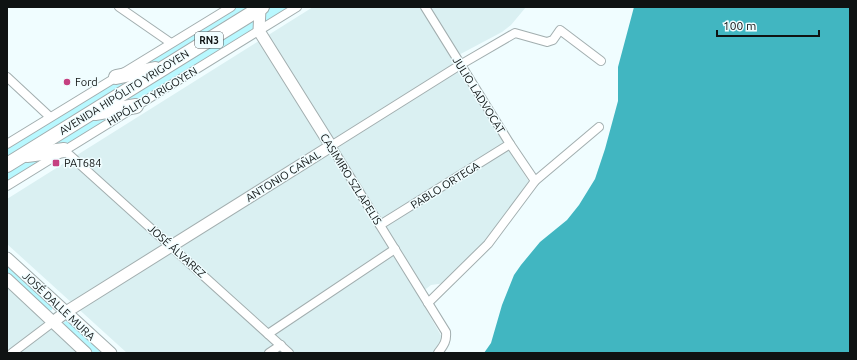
<svg xmlns="http://www.w3.org/2000/svg" width="857" height="360" font-family="Ubuntu,sans-serif">
	<rect width="100%" height="100%" fill="#f0fdff"/>
	<g fill="#daf0f2">
		<path d="M313,7h213l-15,18 -9,7 -49,26 76,124 -3,8 -73,92 -22,3 -13,10 25,44 -10,14h-306l-120,-109v-45z"/>
		<path d="M7,286l71,67h-71z"/>
	</g>
	<g fill="#b8f8ff">
		<path d="M231,7h66l-290,179v-42z"/>
		<path d="M7,264l45,40v6l-6,1 -39,-37z"/>
		<path d="M68,320l31,28 1,5h-8l-28,-26 -1,-4z"/>
	</g>
	<path fill="#41b6c1" d="M634,7h216v346h-366l7,-10 11,-38 12,-30 7,-10 19,-23 27,-22 12,-15 16,-26 10,-30 13,-48v-34z"/>
	<g fill="none" stroke-linecap="round" stroke-linejoin="round">
		<g stroke="#a2aeaf" stroke-width="10">
			<g id="street">
				<path d="M119,7l52,36"/>
				<path d="M425,7l85,137 25,37"/>
				<path d="M7,77l43,40"/>
				<path d="M7,144l224,-137"/>
				<path d="M64,150l225,203"/>
				<path d="M7,186l290,-179"/>
				<path d="M380,225l130,-81"/>
				<path d="M428,303l60,-59 47,-63 64,-54"/>
				<path d="M268,334l127,-85"/>
				<path d="M12,353l41,-31"/>
				<path d="M269,353l12,-8"/>
				<path d="M438,353c5,-7 9,-11 8,-21l-115,-186 129,-81 55,-32 32,9 6,-2 7,-10 41,31"/>
			</g>
		</g>
		<g stroke="#a2aeaf" stroke-width="13">
			<g id="secondary">
				<path d="M7,258l104,95"/>
				<path d="M7,279l79,74"/>
				<path d="M53,322l13,-10 265,-166 -72,-115 1,-23 -1,-1"/>
			</g>
		</g>
		<g stroke="#a2aeaf" stroke-width="16">
			<g id="highway">
				<path d="M116,77l39,-8"/>
				<path d="M95,113l41,-7"/>
				<path d="M27,155l37,-5"/>
				<path d="M7,165l255,-158"/>
			</g>
		</g>
		<use href="#street" stroke="#fff" stroke-width="8"/>
		<use href="#secondary" stroke="#fff" stroke-width="11"/>
		<use href="#highway" stroke="#fff" stroke-width="14"/>
	</g>
	<g fill="#c54081" stroke="#f0fdff" stroke-width="1.5">
		<circle cx="67" cy="82" r="4"/>
		<rect x="52" y="159" width="8" height="8" rx="2"/>
	</g>
	<g text-anchor="middle" dominant-baseline="central" stroke-width="3" stroke-linejoin="round" paint-order="stroke">
		<rect fill="#f0fdff" stroke="#52595a" stroke-width="1" x="195" y="32" width="28" height="16" rx="3"/>
		<g font-size="10" font-weight="bold" fill="#0f1313">
			<text x="209" y="40">RN3</text>
		</g>
		<g font-size="11" fill="#0f1313" stroke="#f0fdff" text-anchor="start">
			<text x="75" y="82">Ford</text>
			<text x="64" y="163">PAT684</text>
		</g>
		<g font-size="11" fill="#0f1313" stroke="#f0fdff">
			<text transform="translate(124 92) rotate(-32)">AVENIDA HIPÓLITO YRIGOYEN</text>
			<text transform="translate(479 95) rotate(58)">JULIO LADVOCAT</text>
			<text transform="translate(152 96) rotate(-31)">HIPÓLITO YRIGOYEN</text>
			<text transform="translate(283 176) rotate(-32)">ANTONIO CAÑAL</text>
			<text transform="translate(351 179) rotate(58)">CASIMIRO SZLAPELIS</text>
			<text transform="translate(445 185) rotate(-32)">PABLO ORTEGA</text>
			<text transform="translate(177 251) rotate(42)">JOSÉ ÁLVAREZ</text>
			<text transform="translate(59 306) rotate(43)">JOSÉ DALLE MURA</text>
		</g>
	</g>
	<rect width="857" height="360" fill="none" stroke="#0f1313" stroke-width="16"/>
	<path d="M717 30v6h102v-6" fill="none" stroke="#0f1313" stroke-width="2"/>
	<text x="723" y="30" font-size="12" fill="#0f1313" stroke="#f0fdff" stroke-width="3" paint-order="stroke">100 m</text>
</svg>
